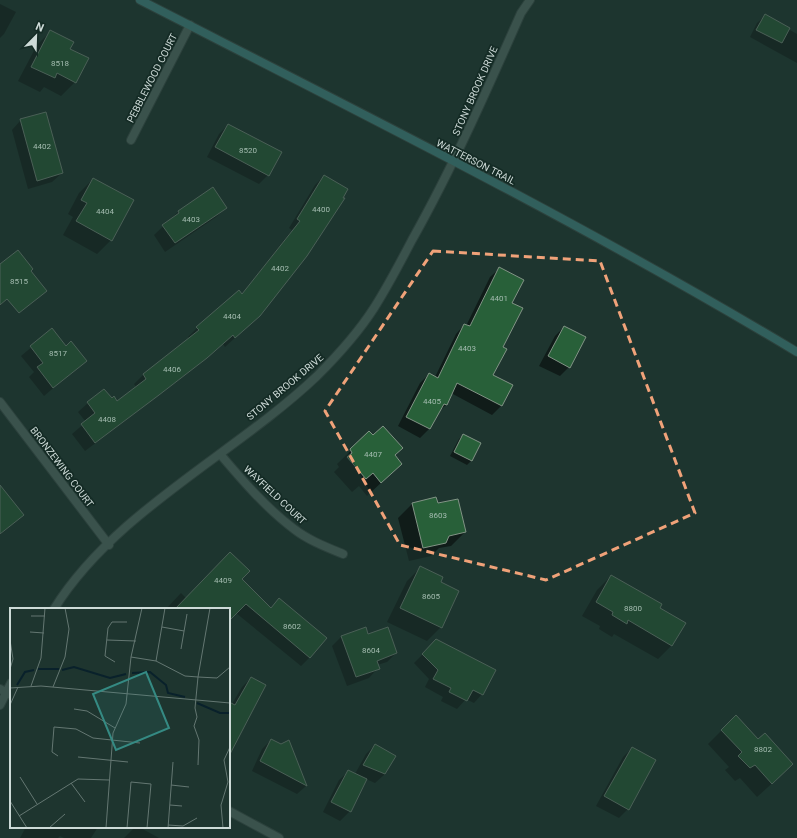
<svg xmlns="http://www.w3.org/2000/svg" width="797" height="838" font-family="Roboto,sans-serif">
	<rect width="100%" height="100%" fill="#1e352f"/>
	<g fill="#0007">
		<path d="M0,4l16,8 -12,22 -4,4z"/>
		<path d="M765,16l32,18v29l-47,-26 7,-14z"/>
		<path d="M51,31l18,18 18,9 -12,24 -14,14 -17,-9 -4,5 -22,-11 19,-36z"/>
		<path d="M21,120l41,53 -10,9 -24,7 -16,-59z"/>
		<path d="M228,125l40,50 -9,9 -52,-27 12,-23z"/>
		<path d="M324,176l19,23 -16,27 -78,99 -24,22 -2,-3 -27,23 -111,84 -13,-17 14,-12 -8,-10 10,-9 23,-3 6,2 19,-15 -2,-3 9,-9 47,-36 -2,-2 9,-9 44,-33 51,-65 -3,-2 26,-43z"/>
		<path d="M93,179l18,61 -14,14 -34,-19 10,-18 -5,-3 11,-21z"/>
		<path d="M213,189l13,19 -10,9 -51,35 -11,-17 24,-23z"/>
		<path d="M499,269l11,34 -18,72 19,10 -10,21 -9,9 -41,-22 -5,12 -9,8 -8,16 -9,9 -22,-12 22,-43 9,-9 6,3 21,-43 8,-9 2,1 24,-49z"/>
		<path d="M0,271l14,22 -14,13z"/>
		<path d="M564,327l5,40 -9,9 -21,-10 16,-30z"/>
		<path d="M52,330l13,17 20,14 -41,35 -15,-19 5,-5 -13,-16z"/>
		<path d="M369,433l32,31 -34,32 -8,-10 -7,6 -18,-20 5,-5 -2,-3z"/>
		<path d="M463,435l17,8 -9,18 -4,4 -17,-9 9,-17z"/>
		<path d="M0,486l22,29 -22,20z"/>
		<path d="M412,504l25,1 28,27 -14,14 -12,2 -8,8 -22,5 -11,-43z"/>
		<path d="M421,567l19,16 1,44 -14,14 -40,-19 20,-41z"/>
		<path d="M611,576l48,32 13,37 -14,14 -44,-25 -2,3 -13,-8 1,-3 -18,-10 15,-26z"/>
		<path d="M241,579l29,30 9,-9 31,57 -9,9 -65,-53 -7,7v-11h-63l15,-16 5,5z"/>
		<path d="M367,635l29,18 -9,9 -10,3 1,3 -9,10 -22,8 -15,-40 9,-9z"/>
		<path d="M436,641l46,53 -8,9 -8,-4 -9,10 -16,-8 2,-4 -18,-10 4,-8 -15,-16z"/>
		<path d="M251,678l-22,73v-48l3,1 10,-17z"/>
		<path d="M736,716l42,62 -21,19 -17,-19 -5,3 -10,-11 4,-3 -21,-23z"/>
		<path d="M271,740l10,5 7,-4 18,45 -9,8 -45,-23 10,-22z"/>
		<path d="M375,745l10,29 -10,9 -9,-4 -16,32 -10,10 -17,-9 16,-32 10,-9 6,3 11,-20z"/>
		<path d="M632,748l-4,61 -9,9 -23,-12 27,-49z"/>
		<path d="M26,827h72l-7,11h-27l-4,-2 -2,2h-38z"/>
		<path d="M135,827h4l20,11h-35z"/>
	</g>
	<g fill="#286039" stroke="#819385">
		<path d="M765,14l25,14 -8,15 -26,-13z"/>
		<path d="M50,30l24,12 -4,7 19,9 -13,25 -19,-10 -2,5 -24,-11z"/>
		<path d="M46,112l17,61 -26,8 -17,-62z"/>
		<path d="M228,124l54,28 -13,24 -54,-29z"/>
		<path d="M324,175l24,14 -5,9h2l-38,58 -47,60 -25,22 -2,-3 -26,23 -48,37 -64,48 -14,-19 14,-11 -8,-11 17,-13 8,9 2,-2 3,5 29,-22 -3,-5 56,-44 -3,-3 43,-37 3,4 58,-73 -3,-2z"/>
		<path d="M93,178l41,22 -22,41 -36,-20 11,-18 -6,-3z"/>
		<path d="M213,187l14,21 -52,35 -13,-18 17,-12 -1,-2z"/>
		<path d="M18,250l15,19 -2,2 16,20 -28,22 -12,-14 -7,6v-41z"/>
		<path d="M499,267l25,13 -12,23 11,5 -20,39 4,2 -14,26 20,10 -11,21 -45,-23 -10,22 -3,-1 -14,25 -24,-12 23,-44 9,5 26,-54 6,2z"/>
		<path d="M564,326l22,11 -16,31 -22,-12z"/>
		<path d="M52,328l14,18 5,-5 16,20 -34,27 -16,-21 6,-4 -13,-17z"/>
		<path d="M383,426l20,22 -8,7 7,9 -21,19 -8,-10 -7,6 -19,-22 5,-4 -2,-4 19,-18 4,4z"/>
		<path d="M463,434l18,9 -9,18 -18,-9z"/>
		<path d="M0,485l24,30 -24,19z"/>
		<path d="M436,497l2,6 20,-4 8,33 -17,4 -3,7 -23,5 -11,-45z"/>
		<path d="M230,552l20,19 -8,8 29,29 8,-10 48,40 -17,20 -64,-54 -17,17v-12h-54z"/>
		<path d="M420,566l23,11 -2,5 18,9 -17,37 -42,-20z"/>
		<path d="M611,575l51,29 -2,4 26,15 -14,23 -44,-26 -1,4 -15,-9 1,-3 -17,-10z"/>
		<path d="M366,627l2,7 20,-7 9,26 -20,8 3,8 -24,8 -15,-41z"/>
		<path d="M436,639l60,31 -13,25 -10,-5 -6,11 -18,-9 2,-4 -18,-9 5,-9 -16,-16z"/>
		<path d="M251,677l15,8 -37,71v-54l6,3z"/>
		<path d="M736,715l22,24 7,-6 28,31 -21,20 -17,-19 -5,3 -12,-12 4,-4 -21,-22z"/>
		<path d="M271,739l10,5 8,-4 18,46 -47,-25z"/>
		<path d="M375,744l21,12 -11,18 -22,-9z"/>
		<path d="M632,747l24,13 -27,50 -25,-14z"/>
		<path d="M348,770l19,9 -16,33 -20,-10z"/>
	</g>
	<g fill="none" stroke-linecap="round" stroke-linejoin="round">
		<g stroke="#3e514d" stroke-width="10">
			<g id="minor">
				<path d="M131,140l59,-115"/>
				<path d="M0,402l109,143"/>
				<path d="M220,454c22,26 46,54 74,75 14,11 32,18 49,25"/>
				<path d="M0,689l11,6"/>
				<path d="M229,811l50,27"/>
			</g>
		</g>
		<g stroke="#3e514d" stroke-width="10">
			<g id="tertiary">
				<path d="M54,609c61,-98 181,-155 263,-233 21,-21 41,-43 57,-68 14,-22 26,-45 38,-68 41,-73 75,-150 109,-227l9,-13"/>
				<path d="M0,705l11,-22"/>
			</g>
		</g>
		<g stroke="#3e514d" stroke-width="10">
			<path id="secondary" d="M140,0c221,113 444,224 657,352"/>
		</g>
		<use href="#minor" stroke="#5e766f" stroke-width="8"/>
		<use href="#tertiary" stroke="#5e766f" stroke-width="8"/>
		<use href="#secondary" stroke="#4a9392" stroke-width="8"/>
	</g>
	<path d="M0 0H797V838H0ZM433,251l167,10 95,252 -149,67 -146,-35 -75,-134z" fill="#1e352f" fill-opacity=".55" fill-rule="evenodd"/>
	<path fill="none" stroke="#f0a279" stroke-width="3" stroke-dasharray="8 5" stroke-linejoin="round" d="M433,251l167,10 95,252 -149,67 -146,-35 -75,-134z"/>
	<g text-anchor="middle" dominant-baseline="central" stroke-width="3.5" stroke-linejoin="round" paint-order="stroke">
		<g font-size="8" fill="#a4bcb0">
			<text x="60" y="63">8518</text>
			<text x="42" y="146">4402</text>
			<text x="248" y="150">8520</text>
			<text x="321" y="209">4400</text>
			<text x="105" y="211">4404</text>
			<text x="191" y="219">4403</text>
			<text x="280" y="268">4402</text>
			<text x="19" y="281">8515</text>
			<text x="499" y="298">4401</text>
			<text x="232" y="316">4404</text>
			<text x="467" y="348">4403</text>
			<text x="58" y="353">8517</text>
			<text x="172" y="369">4406</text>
			<text x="432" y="401">4405</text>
			<text x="107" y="419">4408</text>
			<text x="373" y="454">4407</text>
			<text x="438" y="515">8603</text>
			<text x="223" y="580">4409</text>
			<text x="431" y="596">8605</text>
			<text x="633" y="608">8800</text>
			<text x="292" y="626">8602</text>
			<text x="371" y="650">8604</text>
			<text x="763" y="749">8802</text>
		</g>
		<g font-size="10" fill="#cddad7" stroke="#142b25">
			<text transform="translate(152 78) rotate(-63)">PEBBLEWOOD COURT</text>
			<text transform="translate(475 91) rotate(-66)">STONY BROOK DRIVE</text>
			<text transform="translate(476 162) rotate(27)">WATTERSON TRAIL</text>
			<text transform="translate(285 387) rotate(-40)">STONY BROOK DRIVE</text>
			<text transform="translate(62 467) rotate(53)">BRONZEWING COURT</text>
			<text transform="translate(275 495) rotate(43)">WAYFIELD COURT</text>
		</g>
	</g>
	<g transform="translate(10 608)">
		<rect width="220" height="220" fill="#1e352f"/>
		<path fill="none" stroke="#09212b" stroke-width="2" d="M28,61h21M52,62l12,-3 36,11 16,-4M122,65l18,-1 16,13 2,8 17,4M7,77l8,-13 9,-2M187,95l23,10h10"/>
		<path fill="none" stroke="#647772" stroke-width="1" d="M21,8h14M152,19l22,4M20,24l14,1M0,32l3,19 -3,10M97,32l29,1M171,41l6,-35M121,49l25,4 29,15 13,1 19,1 13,-11M146,53l9,-53M105,54l-10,-6 3,-28 4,-6h15M21,78l10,-28 4,-50M43,79l12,-30 4,-28 -4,-21M0,80l31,-2 189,17M0,97l8,-18M64,101l13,2 28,17M48,148l-6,-4 2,-25 22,2 17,9 47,5M68,149l50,5M188,157l1,-25 -5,-14 3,-9 -2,-9 3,-31 12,-69M10,169l17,27M61,175l14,19M161,177l18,2M0,193l17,27M160,197l12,1M9,208l59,-37 31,1M158,217l15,1 14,-8M39,220l16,-14M96,220l7,-95 13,-29 5,-47 11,-49M117,220l4,-46 20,2 -4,44M158,220l5,-66M213,220l-2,-23 7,-23 -4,-22 6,-13"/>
		<path fill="#358a83" fill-opacity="0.15" stroke="#358a83" stroke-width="2" d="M136,64l23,56 -53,22 -23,-56z"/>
		<rect width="220" height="220" fill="none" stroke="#cddad7" stroke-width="2"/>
	</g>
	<g transform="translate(36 36) rotate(23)" stroke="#142b25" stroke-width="3" paint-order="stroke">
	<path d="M0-3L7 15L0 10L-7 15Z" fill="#cddad7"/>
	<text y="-6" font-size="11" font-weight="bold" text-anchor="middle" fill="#cddad7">N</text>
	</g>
</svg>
